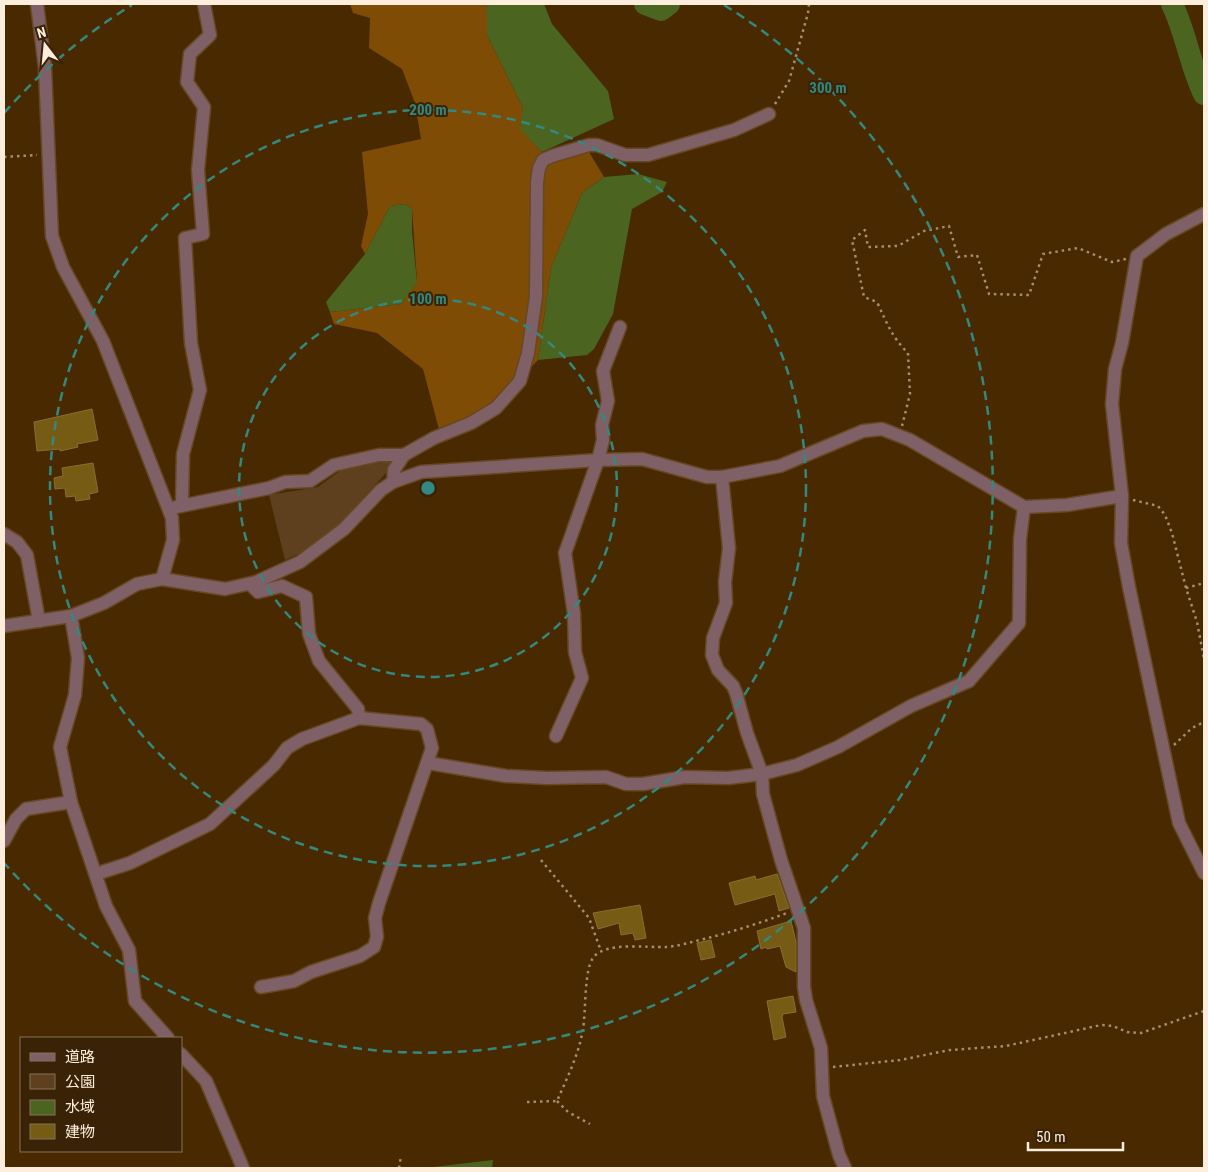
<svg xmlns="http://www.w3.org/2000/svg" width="1208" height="1172" font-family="'Roboto Condensed','Noto Sans JP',sans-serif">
	<rect width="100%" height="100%" fill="#492900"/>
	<path fill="#5e401e" d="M381,460l15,2 -59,65 -28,22 -24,11 -16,-65 49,-8 23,-17z"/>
	<path fill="#7e4c04" d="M350,4h135l2,5v26l36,73 -2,21 21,23h47l15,25 -22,16 -31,75 -13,92 -55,56 -43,17 -17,-64 -46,-36 -43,-9 -4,-12 71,-8 16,-23 -5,-72 -7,-5 -15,2 -25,48 -4,-8 7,-32 -6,-62 59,-13 -6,-36 -13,-34 -33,-21 1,-30 -17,-5z"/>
	<g fill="#4b6520">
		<path d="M485,4h59l8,20 56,67 6,28 -72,33 -22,-23 3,-21 -36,-73v-26z"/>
		<path d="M638,174l29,8 -5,10 -30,17 -19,105 -19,35 -7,6 -49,5 13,-92 31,-75 22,-16z"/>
		<path d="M405,204l7,5v22l5,51 -16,22 -71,8 -4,-10 39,-48 25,-48z"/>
		<path d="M493,1160l-1,8h-67z"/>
	</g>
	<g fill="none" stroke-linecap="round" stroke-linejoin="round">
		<g stroke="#4b6520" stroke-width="22">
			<path d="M645,4l16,6 8,-6"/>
			<path d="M1172,4c14,29 18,61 32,90"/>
		</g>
	</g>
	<g fill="#755b14" stroke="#8a6f2d">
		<path d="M92,409l6,31 -21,4 1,3 -18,4v-2l-23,2 -3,-29z"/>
		<path d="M93,463l5,29 -9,2 1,5 -14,2 -1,-5 -9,1 -1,-9 -10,1 -1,-11 9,-2 -1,-8z"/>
		<path d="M777,874l12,34 -10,3 -4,-17 -40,11 -6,-22 26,-7 1,4z"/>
		<path d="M640,905l6,33 -11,2 -2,-7 -12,2 -2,-12 -21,6 -5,-16z"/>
		<path d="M791,921l5,21v30l-10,-5 -6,-21 -13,3 -1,-2 -5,2 -4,-18z"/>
		<path d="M711,940l4,17 -14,3 -4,-17z"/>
		<path d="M793,996l3,16 -13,2 -1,3 4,20 -12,3 -7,-39z"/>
	</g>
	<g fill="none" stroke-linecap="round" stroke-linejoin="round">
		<g stroke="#664823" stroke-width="15">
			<g id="minor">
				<path d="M37,4l8,64 7,168 11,31 40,74 69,177 1,22 -11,39"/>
				<path d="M1204,214l-38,20 -29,22 -15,87 -7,26 -3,35 10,92 -1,47 8,44 50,236 25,50"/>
				<path d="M722,477l7,71 -4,34 1,21 -13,35 -1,17 6,15 15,16 3,7 11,40 15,41 1,20 18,66 23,68v59l2,13 15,48 2,48 16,59 6,13"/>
				<path d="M393,482l1,-12 10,-15 30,-17 37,-15 25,-15 24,-27 8,-28 8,-57 1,-114 2,-14 4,-8 9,-4 37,-11h8l28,10h23l86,-25 35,-16"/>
				<path d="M182,505l1,-51 17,-64 -9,-47 -6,-105 18,-4 -5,-64 6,-63 -17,-25 3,-28 20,-19 -6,-31"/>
				<path d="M176,507l93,-19 16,-6 25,-1 24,-16 45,-10h25"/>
				<path d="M4,534l13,8 10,13 12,66"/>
				<path d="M250,584l8,8 24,-6 24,11 3,37 10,27 39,48 1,9"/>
				<path d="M71,616l7,42 -3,37 -15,52 11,55 35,104 23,44 6,51 33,37"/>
				<path d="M4,626l67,-10 33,-13 33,-19 25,-5 63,10 31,-7 44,-20 44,-33 37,-39 12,-8 28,-10 177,-12 44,-1 65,18h15l58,-11 83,-35 19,-2 28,11 114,67 43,-2 55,-9"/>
				<path d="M556,736l26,-58 -7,-26 -1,-38 -9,-61 33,-93 5,-20 -1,-15 6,-24 -5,-30 17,-44"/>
				<path d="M428,763l78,13 41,2 59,-1 20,7h17l42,-7 43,1 34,-4 35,-9 41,-18 73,-41 58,-25 50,-58 1,-84 4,-32"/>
				<path d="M4,841l12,-22 10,-10 45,-7"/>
				<path d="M96,874l34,-11 80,-39 64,-59 13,-17 15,-9 57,-21 62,6 6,5 5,19 -53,155 -4,15 2,19 -3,10 -14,9 -49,16 -17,9 -33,6"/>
				<path d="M181,1054l25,27 37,87"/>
			</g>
		</g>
		<g stroke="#a68e72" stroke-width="2.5" stroke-dasharray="2.5 4" stroke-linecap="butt">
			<path d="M775,104l14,-23 19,-68 1,-9"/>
			<path d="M4,157l33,-2"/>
			<path d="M902,426l8,-32 -2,-41c-17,-17 -21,-30 -31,-51l-13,-5 -12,-57 13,-10 3,17 30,-1 26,-15 25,-5 9,31 19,-2 12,39 40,1 14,-41 35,-6 34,14 14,-3"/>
			<path d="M1133,500l25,6 7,9 7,18 14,55 11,34 7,37"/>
			<path d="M1186,588l18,-5"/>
			<path d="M1174,745l18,-17 12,-6"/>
			<path d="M541,860l48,58 12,33"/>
			<path d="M833,1067l67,-7 50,-10 56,-4 95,-21 12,1 14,6 14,1 63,-22"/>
			<path d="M557,1101l11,11 22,12"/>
			<path d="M527,1102l30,-1c10,-23 22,-47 26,-72 3,-17 1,-59 10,-71 12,-17 55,-10 73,-11 13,-1 25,-5 38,-8 28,-7 56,-16 83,-26"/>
			<path d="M399,1168l2,-12"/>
		</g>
		<use href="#minor" stroke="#7f6066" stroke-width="12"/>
	</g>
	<g fill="none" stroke="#33887f" stroke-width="2.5" stroke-dasharray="9 6">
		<circle cx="428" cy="488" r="189"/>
		<circle cx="428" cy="488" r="378"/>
		<path d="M4 113A566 566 0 0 1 132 5M724 5A566 566 0 1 1 4 863"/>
	</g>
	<circle cx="428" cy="488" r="8" fill="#33887f" stroke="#392205" stroke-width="2.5"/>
	<g font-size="15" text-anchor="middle" font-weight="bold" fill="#33887f" stroke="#392205" stroke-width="4" stroke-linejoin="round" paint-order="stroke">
		<text x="828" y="93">300 m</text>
		<text x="428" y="115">200 m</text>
		<text x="428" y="304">100 m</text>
	</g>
	<rect width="1208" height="1172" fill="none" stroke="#fdeddd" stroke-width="10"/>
	<rect x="20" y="1037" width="162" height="115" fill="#392205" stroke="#87735b"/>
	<rect x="30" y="1053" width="25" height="8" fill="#7f6066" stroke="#87735b"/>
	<text x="65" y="1062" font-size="15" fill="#fdeddd">道路</text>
	<rect x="30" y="1074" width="25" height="15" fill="#5e401e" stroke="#87735b"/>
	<text x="65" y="1087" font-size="15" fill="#fdeddd">公園</text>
	<rect x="30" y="1100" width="25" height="15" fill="#4b6520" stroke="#87735b"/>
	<text x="65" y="1112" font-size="15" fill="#fdeddd">水域</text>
	<rect x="30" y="1124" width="25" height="15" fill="#755b14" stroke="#87735b"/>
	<text x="65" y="1137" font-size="15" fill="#fdeddd">建物</text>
	<g transform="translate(45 45) rotate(344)" stroke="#392205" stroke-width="4" paint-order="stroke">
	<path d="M0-4L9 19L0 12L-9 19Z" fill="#fdeddd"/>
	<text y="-8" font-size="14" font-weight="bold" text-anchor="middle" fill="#fdeddd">N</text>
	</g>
	<path d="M1028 1142v8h95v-8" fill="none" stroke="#fdeddd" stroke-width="2.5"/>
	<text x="1036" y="1142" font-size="15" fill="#fdeddd" stroke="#392205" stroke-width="4" paint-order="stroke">50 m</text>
</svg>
